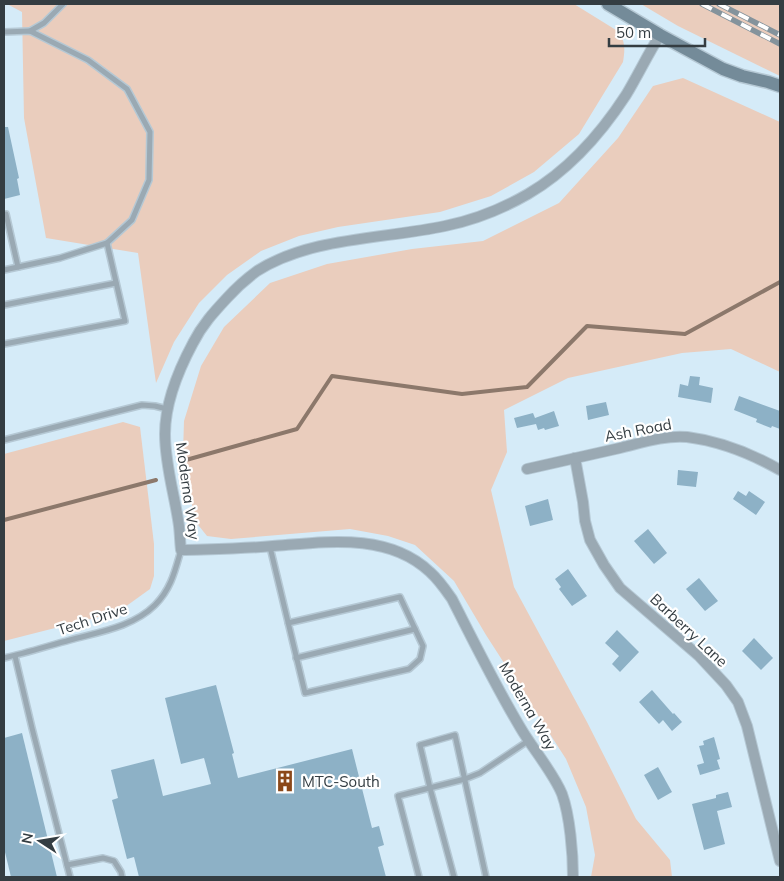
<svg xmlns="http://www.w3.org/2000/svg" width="784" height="881" font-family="Mulish,sans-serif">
	<rect width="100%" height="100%" fill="#d5ebf8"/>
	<g fill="#eacdbd">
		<path d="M7,4h567l42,26c10,9 9,20 7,32l-44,72 -45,38 -43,24 -51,16 -102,15 -39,9 -38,15 -34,24 -28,28 -25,39 -18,41 -18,-130 -92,-15 -22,-120 -2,-106z"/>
		<path d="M641,4h139v72l-102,-50z"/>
		<path d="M683,78l97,44v250l-49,-23 -49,4 -114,25 -64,32 3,42 -16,38 23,97 73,135 49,97 34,41 2,17h-81l4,-22 -9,-48 -20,-48 -80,-124 -32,-54 -39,-36 -27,-9 -38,-7 -119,10 -24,-3 -12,-15 -12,-68 1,-32 17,-55 23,-39 46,-44 57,-19 85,-15 71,-8 76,-38 59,-65 35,-52z"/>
		<path d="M123,422l17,5 14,117v32l-4,13 -32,23 -114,29v-187z"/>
	</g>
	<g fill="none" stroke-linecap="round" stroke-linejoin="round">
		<g stroke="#8c786b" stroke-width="4">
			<path d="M186,460l111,-31 35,-53 130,18 65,-7 60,-61 98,8 95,-52"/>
			<path d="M4,520l152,-40"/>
		</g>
	</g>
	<g fill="#8db1c6">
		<path d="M4,127h4l11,51 -2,1 3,16 -16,4z"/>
		<path d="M690,376l10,1 -1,8 14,3 -2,15 -33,-6 2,-13 8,2z"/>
		<path d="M739,396l41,15v18l-8,-3 -1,2 -15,-6 1,-3 -23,-9z"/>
		<path d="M606,402l3,13 -21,5 -2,-14z"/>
		<path d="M554,411l5,15 -14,4 -1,-2 -6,2 -2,-6 -19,4 -3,-10 19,-5 2,5z"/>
		<path d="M678,470l20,2 -2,15 -19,-2z"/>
		<path d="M738,491l8,5 3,-5 16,11 -9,13 -23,-16z"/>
		<path d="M548,499l5,21 -23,6 -5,-20z"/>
		<path d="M648,529l19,24 -13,11 -20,-23z"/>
		<path d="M568,569l19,27 -15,10 -13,-17 2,-2 -6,-8z"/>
		<path d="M699,578l19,23 -13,10 -19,-22z"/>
		<path d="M617,630l22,22 -19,20 -8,-8 7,-8 -14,-13z"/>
		<path d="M754,638l19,20 -12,12 -19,-19z"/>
		<path d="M216,685l18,68 -2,1 6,24 114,-29 20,79 7,-2 5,19 -6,2 8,30h-247l-5,-20 -7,2 -15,-59 6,-2 -7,-28 43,-11 9,37 48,-12 -7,-26 -23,6 -16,-66z"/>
		<path d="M652,690l21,24 1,-1 8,9 -10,9 -9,-11 -4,4 -20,-22z"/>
		<path d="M22,733l35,144h-46l-7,-29v-110z"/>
		<path d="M714,737l6,22 -3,1 3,9 -20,6 -3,-10 7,-2 -5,-17 5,-1 -1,-4z"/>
		<path d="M658,767l14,25 -14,8 -14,-25z"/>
		<path d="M728,792l4,15 -15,4 8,33 -21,6 -12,-46 24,-6v-3z"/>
	</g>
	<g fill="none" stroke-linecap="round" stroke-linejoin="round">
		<g stroke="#b5c8d4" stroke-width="8">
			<g id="lane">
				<path d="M30,31l14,-8 19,-19"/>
				<path d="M4,32l26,-1 58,29 39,29 23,43 -1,48 -17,40 -25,23"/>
				<path d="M6,214l12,53"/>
				<path d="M4,270l56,-12 47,-15 18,78 -121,23"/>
				<path d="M4,305l112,-22"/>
				<path d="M4,440l138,-35 13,1 12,3"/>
				<path d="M270,547l35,146 104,-24 11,-10 3,-13 -23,-49 -112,26"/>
				<path d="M15,656l17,72 38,149"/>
				<path d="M4,658c22,-5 44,-12 66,-18 29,-8 63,-13 85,-35 16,-16 20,-34 26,-55"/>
				<path d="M296,658l119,-29"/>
				<path d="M67,865l36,-7 11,3 7,11 1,5"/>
				<path d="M419,877l-21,-81 67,-17 15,-6 48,-32"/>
				<path d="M454,877l-24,-89 -10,-43 35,-10 31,142"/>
			</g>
		</g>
		<g stroke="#b5c8d4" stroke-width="12">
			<g id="street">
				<path d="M575,458l8,44 2,19 5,19 14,25 16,23 79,68 27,29 12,17 9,24 33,135"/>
				<path d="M527,469c31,-7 62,-14 93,-21 21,-5 45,-13 67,-11 32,4 65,17 93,33"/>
				<path d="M573,877c0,-23 -3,-61 -11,-83 -9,-22 -30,-46 -42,-67 -25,-42 -46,-85 -68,-128 -7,-10 -13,-19 -22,-27 -42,-40 -105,-30 -157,-26 -31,3 -61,3 -92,4 -1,-8 -1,-16 -2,-24 -4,-30 -14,-60 -14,-92 0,-32 13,-63 28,-91 9,-18 21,-31 34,-45 9,-10 19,-19 30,-27 53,-34 128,-32 188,-45 29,-6 57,-17 83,-32 41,-24 72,-59 98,-99 12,-20 22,-41 34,-60"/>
			</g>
		</g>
		<g stroke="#b5c8d4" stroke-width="15">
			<path id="secondary" d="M608,4l52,31 63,34 19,7 26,6 12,4"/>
		</g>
		<use href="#lane" stroke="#9aa9b3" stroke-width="5"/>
		<use href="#street" stroke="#9aa9b3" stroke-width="10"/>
		<use href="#secondary" stroke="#748b99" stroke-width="12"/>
		<g stroke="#84939c" stroke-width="5.5">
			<g id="rail">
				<path d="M702,4l78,40"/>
				<path d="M719,4l61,31"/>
			</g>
		</g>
		<use href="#rail" stroke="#fff" stroke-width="4" stroke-dasharray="11" stroke-linecap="butt"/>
	</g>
	<defs>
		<g id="building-bare" transform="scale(1.725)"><path d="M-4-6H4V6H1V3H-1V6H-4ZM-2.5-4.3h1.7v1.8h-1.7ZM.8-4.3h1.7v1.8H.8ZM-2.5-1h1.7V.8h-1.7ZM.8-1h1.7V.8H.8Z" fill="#8b4819" stroke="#fff" stroke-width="2.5" paint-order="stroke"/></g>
	</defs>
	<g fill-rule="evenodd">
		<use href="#building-bare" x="285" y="781"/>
	</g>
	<g text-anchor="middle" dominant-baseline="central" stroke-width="4.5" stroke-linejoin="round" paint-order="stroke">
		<g font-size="15" fill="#343d42" stroke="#fff">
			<text transform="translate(638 430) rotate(-11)">Ash Road</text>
			<text transform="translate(188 491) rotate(82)">Moderna Way</text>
			<text transform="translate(92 619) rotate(-18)">Tech Drive</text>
			<text transform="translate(689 630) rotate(43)">Barberry Lane</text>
			<text transform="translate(528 706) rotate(60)">Moderna Way</text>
		</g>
		<g font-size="15" fill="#343d42" stroke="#fff" text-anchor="start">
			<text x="302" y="781">MTC-South</text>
		</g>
	</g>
	<rect width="784" height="881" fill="none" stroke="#343d42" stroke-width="10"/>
	<g transform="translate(40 841) rotate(282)" stroke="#ffffff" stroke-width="4" paint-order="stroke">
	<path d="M0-4L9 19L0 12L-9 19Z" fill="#343d42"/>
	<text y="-8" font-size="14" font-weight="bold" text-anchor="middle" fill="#343d42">N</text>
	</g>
	<path d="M609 38v8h96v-8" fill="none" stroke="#343d42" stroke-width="2.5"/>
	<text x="616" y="38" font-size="15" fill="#343d42" stroke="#ffffff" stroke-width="4" paint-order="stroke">50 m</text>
</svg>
